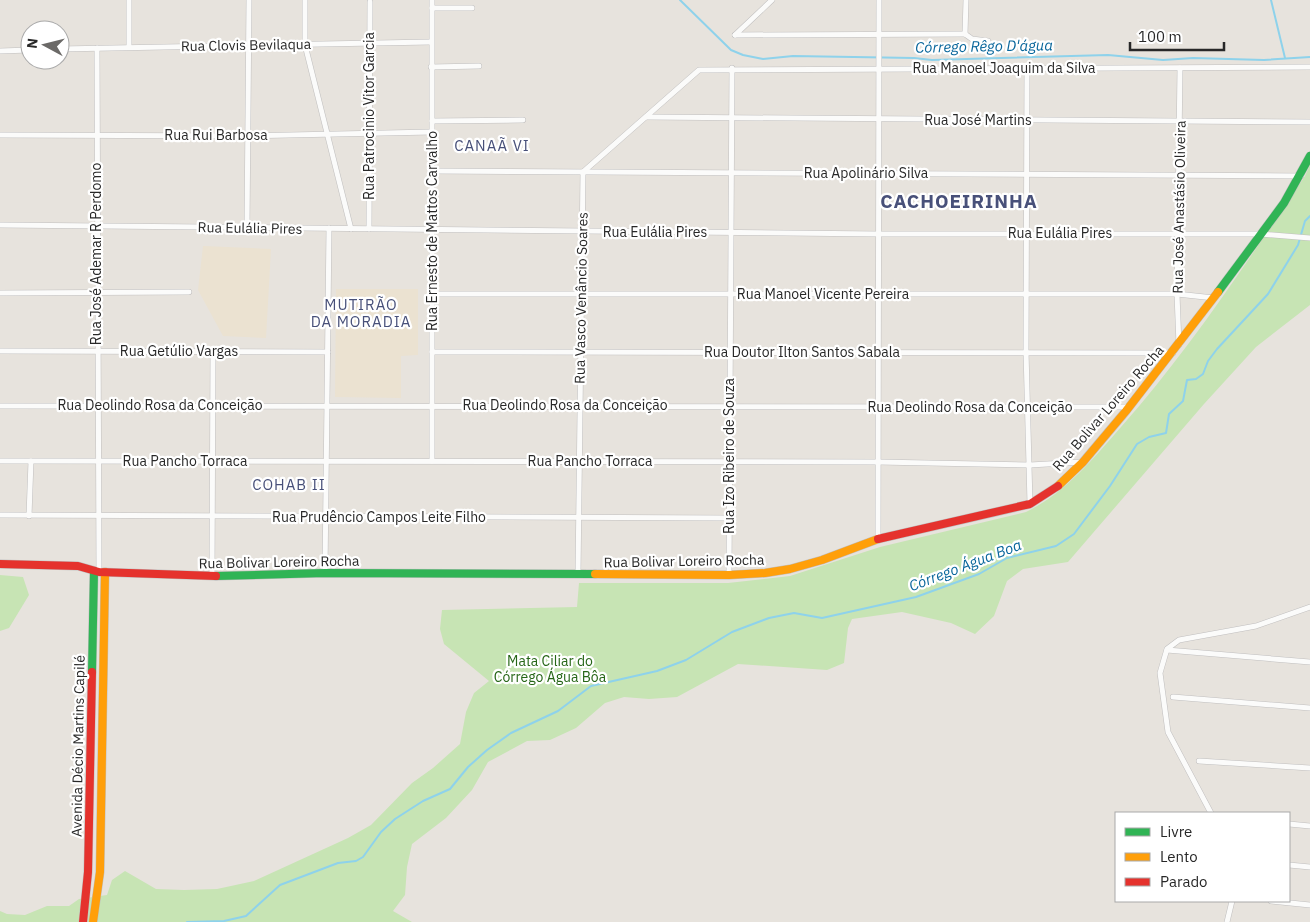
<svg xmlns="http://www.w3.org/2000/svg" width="1310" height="922" font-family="'IBM Plex Sans',sans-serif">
	<rect width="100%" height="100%" fill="#e7e3dd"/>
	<g fill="#ebe2d1">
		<path d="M203,246l68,3 -5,89 -43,-2 -25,-46z"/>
		<path d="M336,289h82v66l-17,1v42l-66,-1z"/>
	</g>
	<g fill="#c7e4b4">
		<path d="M1310,165v140l-54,42 -52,57 -136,158 -45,7 -16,12 -13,35 -19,18 -24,-11 -49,-11 -50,7 -4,9 -4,35 -17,7 -89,-6 -61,33 -28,2 -25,-2 -19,6 -29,25 -26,12 -23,1 -39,21 -16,28 -26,28 -34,26 -5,23 -2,28 -12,16 19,11h-412v-11l7,3 18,1 22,-9h22l10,-7 28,-4 5,-15 13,-9 31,18 28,1 33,-1 37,-8 94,-43 23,-13 41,-42 21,-15 27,-24 6,-32 8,-19 15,-12 -45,-37 -4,-15 2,-19 135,-3 2,-24h149l62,-7 90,-29 146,-35c39,-19 66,-52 95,-85 69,-78 126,-165 184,-251z"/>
		<path d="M0,575l23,2 6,18 -20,33 -9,3z"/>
	</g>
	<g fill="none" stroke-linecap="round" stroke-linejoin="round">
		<g stroke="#8ed2eb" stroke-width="2">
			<path d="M680,0l51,50 12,5 20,4 30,-3 121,2 18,2 176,-5 55,5 30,-2 71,2 46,-3"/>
			<path d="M1271,0l14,58"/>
			<path d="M187,922l37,-1 22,-5 34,-31 58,-22 18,-2 7,-4 18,-25 14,-13 28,-18 27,-12 18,-22 19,-17 24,-17 47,-22 33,-25 66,-15 29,-11 46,-28 37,-14 25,-5 28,5 94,-21 63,-23 28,-16 49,-12 18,-12 36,-48 27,-42 12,-7 17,-4 3,-19 14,-13 4,-21 9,-1 7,-5 5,-13 9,-12 51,-55 30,-49 7,-24 5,-5"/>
		</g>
		<g stroke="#c0bfbf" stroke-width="6">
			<g id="street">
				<path d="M305,0v45l46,184"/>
				<path d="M432,0v461"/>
				<path d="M432,8h40"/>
				<path d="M965,34l1,-34"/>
				<path d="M965,34l7,5 16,2"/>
				<path d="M735,35l230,-1"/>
				<path d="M735,35l37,-35"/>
				<path d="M129,47v-47"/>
				<path d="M97,48l2,524"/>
				<path d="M60,49l371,-7"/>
				<path d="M0,51l30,-1"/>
				<path d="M431,67l48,-1"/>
				<path d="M1027,68l-1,283 4,153"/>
				<path d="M646,117l664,5"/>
				<path d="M432,121l91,-1"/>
				<path d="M0,135l247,1 185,-4"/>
				<path d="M432,171l869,5"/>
				<path d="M0,225l879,9h382l49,4"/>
				<path d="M247,227l2,-227"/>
				<path d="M369,229l1,-227"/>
				<path d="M0,293l189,-1"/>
				<path d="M432,294h745l37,4"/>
				<path d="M1179,345l-2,-51 3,-226"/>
				<path d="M0,351l328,1"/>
				<path d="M432,352l741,1"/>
				<path d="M0,406l1129,1"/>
				<path d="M0,461l878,1 152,3 52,-3"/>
				<path d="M0,515l729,3"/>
				<path d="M29,516l2,-55"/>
				<path d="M878,539l1,-539"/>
				<path d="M325,573l4,-345"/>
				<path d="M578,574l5,-402 116,-102 611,-3"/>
				<path d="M729,575l3,-507"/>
				<path d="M212,576l1,-225"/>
				<path d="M1167,650l143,12"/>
				<path d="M1173,697l137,11"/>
				<path d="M1199,761l111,7"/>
				<path d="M1211,813l-43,-81 -8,-59 7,-24 12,-9 77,-14 54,-19"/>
				<path d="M1289,824l21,2"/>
				<path d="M1289,865l21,2"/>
				<path d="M1271,901l39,4"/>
				<path d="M1227,922l5,-21"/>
			</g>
		</g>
		<g stroke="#c0bfbf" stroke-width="9">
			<g id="fast">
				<path d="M1218,292l66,-89 26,-47"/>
				<path d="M216,576l109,-3 270,1"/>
				<path d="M92,672l2,-101"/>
			</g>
		</g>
		<g stroke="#c0bfbf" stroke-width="9">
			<g id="slow">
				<path d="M1058,486l25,-24 43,-51 92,-119"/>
				<path d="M595,574l134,1 36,-2 25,-4 32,-9 56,-21"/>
				<path d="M93,922l7,-50 5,-300"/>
			</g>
		</g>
		<g stroke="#c0bfbf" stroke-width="9">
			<g id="jam">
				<path d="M878,539l152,-35 28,-18"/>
				<path d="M0,564l78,2 21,6 117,4"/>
				<path d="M83,922l5,-50 4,-200"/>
			</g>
		</g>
		<use href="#street" stroke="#fbfbfa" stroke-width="5"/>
		<use href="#fast" stroke="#30b455" stroke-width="8"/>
		<use href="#slow" stroke="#ff9f0a" stroke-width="8"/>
		<use href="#jam" stroke="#e5322d" stroke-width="8"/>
	</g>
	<g text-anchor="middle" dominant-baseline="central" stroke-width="4.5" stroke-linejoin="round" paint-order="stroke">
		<g font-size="14" fill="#282828" stroke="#fff">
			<text transform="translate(246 45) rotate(-1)">Rua Clovis Bevilaqua</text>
			<text x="1004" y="68">Rua Manoel Joaquim da Silva</text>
			<text transform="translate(369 116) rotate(-90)">Rua Patrocinio Vitor Garcia</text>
			<text x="978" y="120">Rua José Martins</text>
			<text x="216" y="135">Rua Rui Barbosa</text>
			<text x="866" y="173">Rua Apolinário Silva</text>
			<text transform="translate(1179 207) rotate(-89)">Rua José Anastásio Oliveira</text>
			<text transform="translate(250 228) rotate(1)">Rua Eulália Pires</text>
			<text transform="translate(432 231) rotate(-90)">Rua Ernesto de Mattos Carvalho</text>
			<text x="655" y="232">Rua Eulália Pires</text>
			<text x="1060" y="233">Rua Eulália Pires</text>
			<text transform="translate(96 254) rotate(-90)">Rua José Ademar R Perdomo</text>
			<text x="823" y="294">Rua Manoel Vicente Pereira</text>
			<text transform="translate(581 298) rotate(-89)">Rua Vasco Venâncio Soares</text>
			<text x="179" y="351">Rua Getúlio Vargas</text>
			<text x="802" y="352">Rua Doutor Ilton Santos Sabala</text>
			<text x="160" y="405">Rua Deolindo Rosa da Conceição</text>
			<text x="565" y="405">Rua Deolindo Rosa da Conceição</text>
			<text x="970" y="407">Rua Deolindo Rosa da Conceição</text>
			<text transform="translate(1108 408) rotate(-49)">Rua Bolivar Loreiro Rocha</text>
			<text transform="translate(729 456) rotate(-90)">Rua Izo Ribeiro de Souza</text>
			<text x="185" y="461">Rua Pancho Torraca</text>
			<text x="590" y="461">Rua Pancho Torraca</text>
			<text x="379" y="517">Rua Prudêncio Campos Leite Filho</text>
			<text transform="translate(684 561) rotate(-1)">Rua Bolivar Loreiro Rocha</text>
			<text transform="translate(279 562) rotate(-1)">Rua Bolivar Loreiro Rocha</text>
			<text transform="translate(78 746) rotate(-89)">Avenida Décio Martins Capilé</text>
		</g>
		<g font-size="14" fill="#266617" stroke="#fff">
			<text x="550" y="661">Mata Ciliar do<tspan x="550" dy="16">Córrego Água Bôa</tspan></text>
		</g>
		<g font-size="15" font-style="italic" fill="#09669b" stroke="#fff">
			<text transform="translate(984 46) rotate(-1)">Córrego Rêgo D'água</text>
			<text transform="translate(965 565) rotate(-21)">Córrego Água Boa</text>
		</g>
		<g font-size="15" letter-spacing="1" fill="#485079" stroke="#fff">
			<text x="492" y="145">CANAÃ VI</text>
			<text x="361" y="304">MUTIRÃO<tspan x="361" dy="17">DA MORADIA</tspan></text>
			<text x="289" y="484">COHAB II</text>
		</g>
		<g font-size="19" font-weight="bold" letter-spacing="1" fill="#485079" stroke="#fff">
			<text x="959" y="201">CACHOEIRINHA</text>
		</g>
	</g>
	<rect x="1115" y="812" width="175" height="90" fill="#ffffff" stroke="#a9a9a9"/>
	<rect x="1125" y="828" width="25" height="8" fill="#30b455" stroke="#a9a9a9"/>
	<text x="1160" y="837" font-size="15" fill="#282828">Livre</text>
	<rect x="1125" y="853" width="25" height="8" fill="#ff9f0a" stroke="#a9a9a9"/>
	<text x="1160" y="862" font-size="15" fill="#282828">Lento</text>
	<rect x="1125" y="878" width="25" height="8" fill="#e5322d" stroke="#a9a9a9"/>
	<text x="1160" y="887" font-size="15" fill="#282828">Parado</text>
	<g transform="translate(45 45) rotate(277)"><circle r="24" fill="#ffffff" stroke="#a9a9a9"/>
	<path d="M0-4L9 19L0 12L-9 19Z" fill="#6b6967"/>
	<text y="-8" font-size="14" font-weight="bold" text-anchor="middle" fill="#282828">N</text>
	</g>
	<path d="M1130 42v8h94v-8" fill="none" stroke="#282828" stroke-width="2.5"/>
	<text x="1138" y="42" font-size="15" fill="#282828" stroke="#ffffff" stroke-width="4" paint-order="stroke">100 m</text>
</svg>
